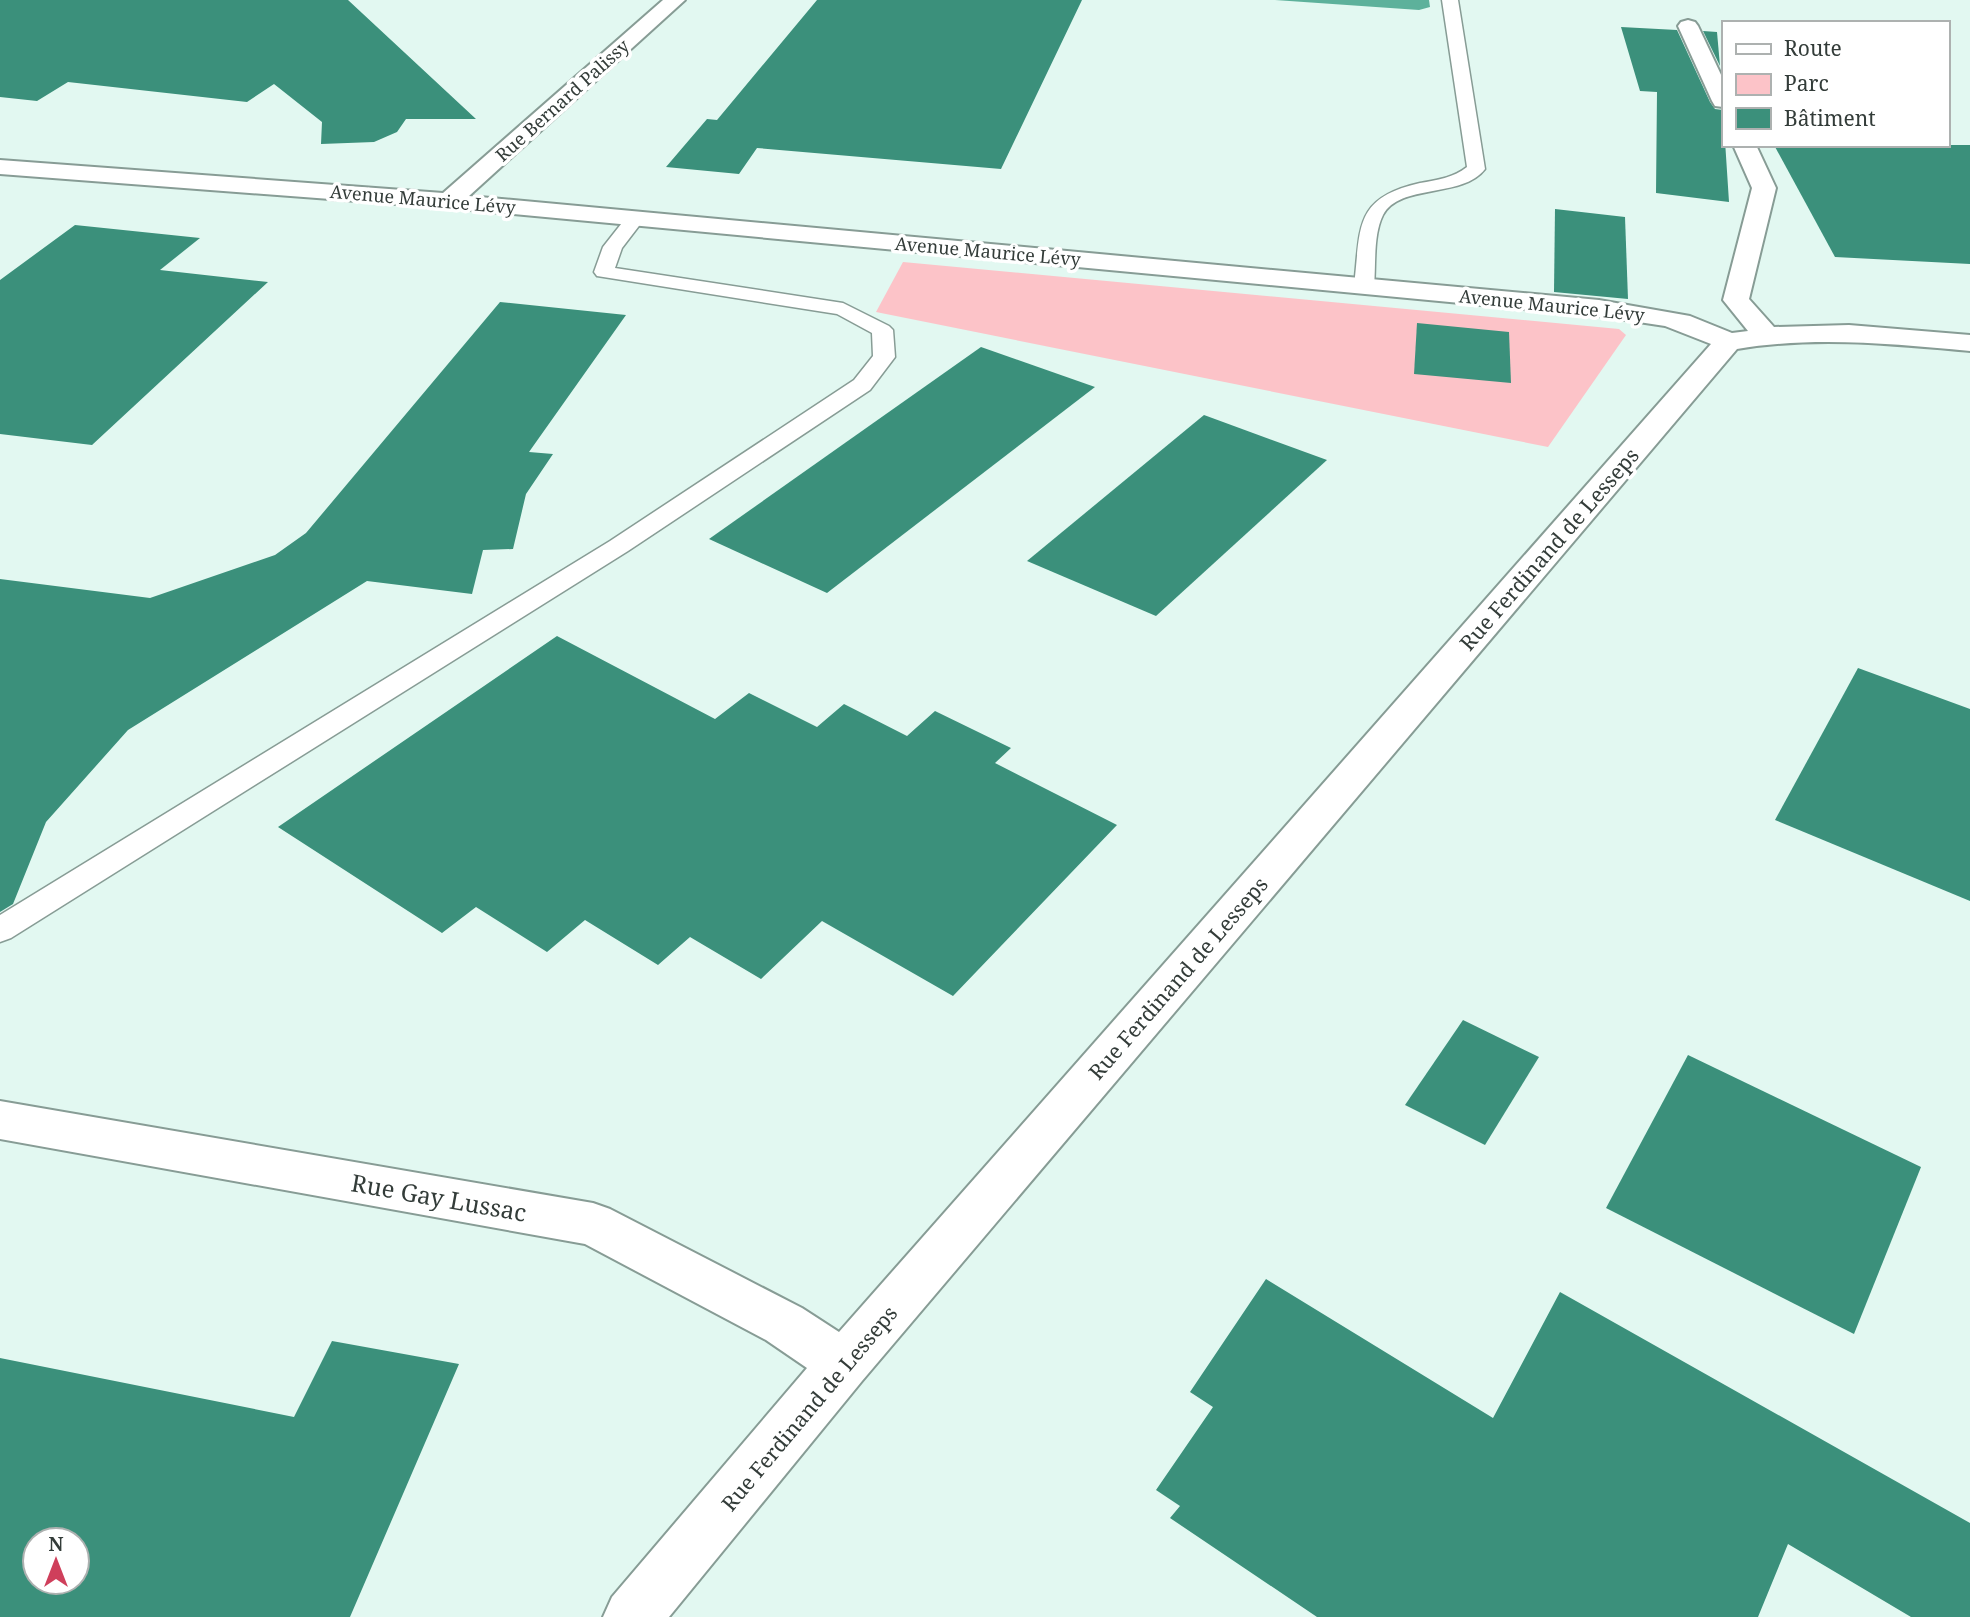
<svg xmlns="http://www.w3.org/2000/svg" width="1970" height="1617" font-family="'Noto Serif',serif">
	<rect width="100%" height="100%" fill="#e2f8f1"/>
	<path fill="#fcc3c8" d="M903,262l716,67 7,6 -78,112 -672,-135z"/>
	<path fill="#5db19b" d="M1275,0h154l1,7 -11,3z"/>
	<g fill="#3b907b" fill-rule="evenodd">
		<path d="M0,0h348l128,119h-70l-9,13 -23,10 -53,2 1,-22 -48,-38 -27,18 -179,-20 -31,19 -37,-4z"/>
		<path d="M817,0h265l-81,169 -244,-21 -18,26 -73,-7 41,-48 10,1z"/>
		<path d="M1621,27l56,3 33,72 5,7 8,1 6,92 -73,-9 1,-101 -17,-1z"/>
		<path d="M1703,31l14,1 3,34z"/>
		<path d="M1774,145h196v119l-135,-7z"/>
		<path d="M1555,209l70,8 3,82 -74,-7z"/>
		<path d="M75,225l125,13 -40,32 108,12 -176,163 -92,-11v-154z"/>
		<path d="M500,302l126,13 -97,137 24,2 -27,40 -13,55 -30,1 -11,44 -105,-13 -239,149 -82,92 -33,82 -13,8v-333l150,19 125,-43 31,-22z"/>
		<path d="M1417,323l92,9 2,51 -97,-9z"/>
		<path d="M981,347l114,40 -268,206 -118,-54z"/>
		<path d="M1204,415l123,45 -171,156 -129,-55z"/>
		<path d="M557,636l158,83 34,-26 68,34 27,-23 63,32 28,-25 76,37 -16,15 122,62 -164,171 -131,-75 -61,58 -71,-42 -32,28 -73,-45 -38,32 -71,-45 -34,26 -164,-106z"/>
		<path d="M1858,668l112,41v192l-195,-81z"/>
		<path d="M1463,1020l76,37 -54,88 -80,-40z"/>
		<path d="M1688,1055l233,112 -67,167 -248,-126z"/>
		<path d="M1266,1279l227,139 67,-126 410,231v94h-59l-123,-73 -30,73h-441l-147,-99 10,-12 -24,-16 57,-83 -23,-15z"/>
		<path d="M332,1341l127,23 -109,253h-350v-259l294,59zM35,1540h42v42h-42z"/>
	</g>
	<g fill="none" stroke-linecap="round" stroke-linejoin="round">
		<g stroke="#879c95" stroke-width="3">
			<g id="service">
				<path d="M1442,0h16l27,169c-23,30 -85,14 -102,46 -10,20 -7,50 -9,71l-3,4h-14l-3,-4c7,-58 -1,-88 66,-103 17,-3 33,-5 47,-16z"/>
				<path d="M636,212l9,6 -23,30 -7,20 228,35 46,23 4,4 2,27 -25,33 -242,161 -617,387 -11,4v-27l610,-374 244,-161 19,-24 -1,-23 -35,-19 -240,-38 -3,-4 9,-25 26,-33z"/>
			</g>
		</g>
		<g stroke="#879c95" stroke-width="4">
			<g id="minor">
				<path d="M663,0h22l-216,196 1130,104 91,16 42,17 16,-2 -25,-31 29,-112 -19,-43h23l20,43 -27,111 25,28 75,-2 121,10v16c-78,-7 -155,-15 -233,-2l-875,1032 -193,236h-66l9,-20 195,-229 -41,-28 -181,-96 -585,-105v-38l593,102 17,6 192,99 37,24 872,-988 -46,-18 -66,-10 -1150,-108 -449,-34v-14l443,33z"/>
				<path d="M1688,20l7,2 3,4 25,53v28l-8,-1 -3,-5 -34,-75 3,-4z"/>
			</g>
		</g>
		<use href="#service" fill="#fff" fill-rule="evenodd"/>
		<use href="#minor" fill="#fff" fill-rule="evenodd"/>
	</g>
	<g text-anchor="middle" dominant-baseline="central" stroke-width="7" stroke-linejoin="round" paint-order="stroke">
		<g font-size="18" fill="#333c39" stroke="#fff">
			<text transform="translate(562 100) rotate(-42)">Rue Bernard Palissy</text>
			<text transform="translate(423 199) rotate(5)">Avenue Maurice Lévy</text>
			<text transform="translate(988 251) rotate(5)">Avenue Maurice Lévy</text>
			<text transform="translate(1552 305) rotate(6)">Avenue Maurice Lévy</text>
		</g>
		<g font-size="21" fill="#333c39" stroke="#fff">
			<text transform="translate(1549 549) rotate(-49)">Rue Ferdinand de Lesseps</text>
			<text transform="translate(1178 978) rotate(-49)">Rue Ferdinand de Lesseps</text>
			<text transform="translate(809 1408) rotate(-50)">Rue Ferdinand de Lesseps</text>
		</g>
		<g font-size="24" fill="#333c39" stroke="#fff">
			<text transform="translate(439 1197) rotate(10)">Rue Gay Lussac</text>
		</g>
	</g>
	<rect x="1722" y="21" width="228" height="126" fill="#ffffff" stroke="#adb1b0" stroke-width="2"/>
	<rect x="1736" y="44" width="35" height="10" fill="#ffffff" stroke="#adb1b0" stroke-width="2"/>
	<text x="1784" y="56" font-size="21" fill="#333c39">Route</text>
	<rect x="1736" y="74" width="35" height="21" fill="#fcc3c8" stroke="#adb1b0" stroke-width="2"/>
	<text x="1784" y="91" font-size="21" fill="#333c39">Parc</text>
	<rect x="1736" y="108" width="35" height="21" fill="#3b907b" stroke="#adb1b0" stroke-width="2"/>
	<text x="1784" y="126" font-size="21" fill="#333c39">Bâtiment</text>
	<g transform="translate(56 1561)"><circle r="33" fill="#ffffff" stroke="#adb1b0" stroke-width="2"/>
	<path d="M0-5L12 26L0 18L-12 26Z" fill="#cf3f5b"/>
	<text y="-10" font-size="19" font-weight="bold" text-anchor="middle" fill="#333c39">N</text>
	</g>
</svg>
